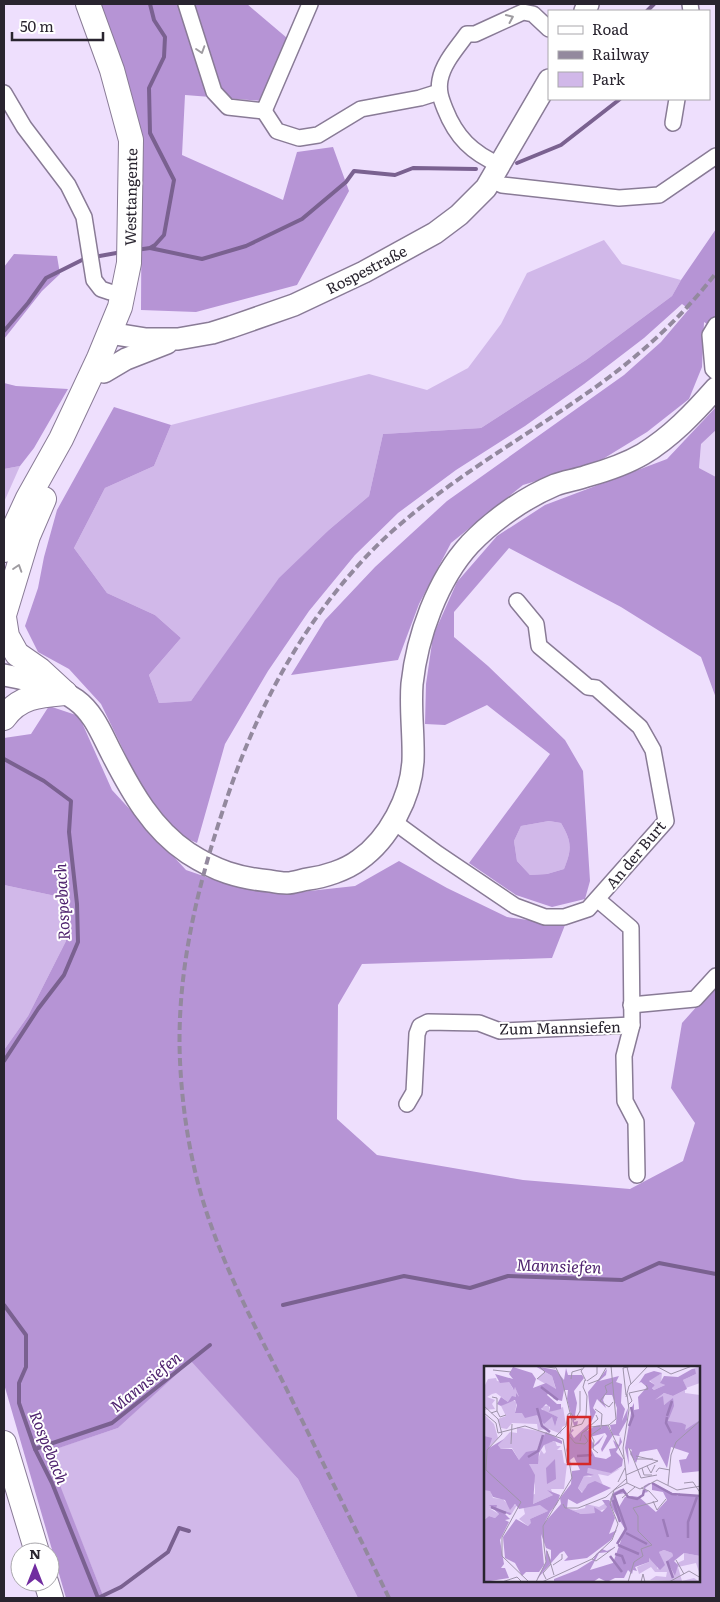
<svg xmlns="http://www.w3.org/2000/svg" width="720" height="1602" font-family="Literata,serif">
	<rect width="100%" height="100%" fill="#eedffd"/>
	<path fill="#e4d2f6" d="M716,430v47l-17,-9 2,-24z"/>
	<g fill="#d1b8e9">
		<path d="M604,240l18,24 59,16 -9,16 -86,64 -105,68 -98,6 -14,62 -39,33 -102,122 -37,50 -32,2 -10,-28 32,-37 -26,-23 -48,-22 -33,-45 31,-60 49,-22 17,-41 198,-51 58,16 41,-22 33,-44 26,-51z"/>
		<path d="M20,466l-16,36v-33z"/>
		<path d="M549,821l12,2c11,19 11,26 3,46l-17,5 -17,1 -13,-14 -3,-20 7,-15z"/>
		<path d="M4,885l61,13 1,43 -38,75 -24,34z"/>
		<path d="M191,1360l107,119 60,119h-254l-58,-146 72,-24z"/>
	</g>
	<g fill="#b694d5" fill-rule="evenodd">
		<path d="M99,4h148l40,34 -24,63 -78,-6 -3,60 101,45 14,-48 36,-5 16,44 -52,94 -101,27 -55,-2 1,-174 -19,-69z"/>
		<path d="M716,229v87l-6,10 -6,-4 -2,45 -13,32 -42,33 -49,30 -75,23 -72,58 -32,61 -21,56 -107,15 34,-55 50,-53 72,-66 177,-126 37,-33 28,-33 -7,-5 -38,34 -60,46 -59,42 -69,44 -58,43 -43,42 -46,56 -41,60 -43,73 -28,99 -20,-9 -31,-37 -45,-93 -32,-35 -31,-17 -13,-26 13,-38 6,-31 13,-47 57,-103 57,18 -17,41 -49,22 -31,60 33,45 48,22 26,23 -32,37 10,28 32,-2 88,-123 51,-49 39,-33 14,-62 98,-6 105,-68 86,-64 9,-16z"/>
		<path d="M14,254l43,2 3,18 -18,17 -38,48v-72z"/>
		<path d="M4,383l12,3 52,3 -34,59 -14,18 -16,3z"/>
		<path d="M716,407v23l-15,14 -2,24 17,9v221l-15,-41 -80,-50 -112,-59 -55,64v25l34,29 77,74 18,31 7,110 -5,18 -33,8 -36,-12 -47,-32 81,-109 -63,-49 -42,20 -20,-1 1,-40 7,-48 24,-54 40,-46 48,-31 122,-46zM549,821l12,2c11,19 11,26 3,46l-17,5 -17,1 -13,-14 -3,-20 7,-15z"/>
		<path d="M49,706l30,10 33,74 74,80 29,10 67,14 73,-8 44,-25 48,27 60,29 58,8 -13,33 -190,6 -24,41 -1,114 40,36 146,25 107,9 53,-28 12,-38 -24,-35 11,-65 34,-38v613h-358l-60,-119 -107,-118 -73,67 -71,24 57,146h-38l-62,-214v-334l24,-34 38,-75 -1,-43 -61,-13v-147l27,-4zM485,1367h214v214h-214z"/>
	</g>
	<g fill="none" stroke-linecap="round" stroke-linejoin="round">
		<g stroke="#7a6190" stroke-width="4">
			<path d="M647,11l7,-7"/>
			<path d="M517,163l44,-18 59,-46"/>
			<path d="M150,248l52,11 44,-13 56,-27 44,-37 8,-11 41,4 18,-7 63,1"/>
			<path d="M136,250l14,-2 5,-3 9,-10 10,-55 -24,-47 -1,-45 15,-31 1,-20 -11,-17 -4,-16"/>
			<path d="M94,257l28,-5"/>
			<path d="M4,331l24,-28 18,-25 36,-18 6,-1"/>
			<path d="M4,759l40,22 27,20 -2,31 8,72 1,38 -14,33 -26,34 -34,52"/>
			<path d="M4,1305l22,30v32l-7,16v20l16,46 17,34 46,115 23,-11 47,-35 11,-24 10,3"/>
			<path d="M283,1305l121,-29 66,12 38,-12 114,4 37,-17 57,11"/>
			<path d="M35,1449l77,-26 98,-78"/>
		</g>
		<g stroke="#897b96" stroke-width="18">
			<g id="street">
				<path d="M186,4l28,88 14,15 36,4 46,-107"/>
				<path d="M690,4l1,7"/>
				<path d="M4,93l20,34 44,58 16,32 10,63 7,9 9,3"/>
				<path d="M264,111l13,20 22,7 19,-3 43,-26 59,-11 19,-6"/>
				<path d="M673,123l4,-24"/>
				<path d="M500,165c-28,-12 -44,-28 -55,-56 -4,-10 -7,-18 -5,-29 3,-17 17,-32 27,-46h8l48,-22 10,2 16,15"/>
				<path d="M491,180l11,5 117,13 40,-3 57,-39"/>
				<path d="M716,325l-6,10 3,34 3,3"/>
				<path d="M393,821l45,33 77,52 30,11h19l24,-8 78,-88 -13,-71 -13,-23 -44,-39 -8,-1 -49,-41 -3,-22 -19,-23"/>
				<path d="M597,899l34,29 1,97 -8,31 1,45 11,21 1,53"/>
				<path d="M631,1005l64,-6 21,-23"/>
				<path d="M407,1104l7,-12 3,-58 3,-8 8,-4 51,1 21,8 132,-6"/>
			</g>
		</g>
		<g stroke="#897b96" stroke-width="24">
			<g id="secondary">
				<path d="M585,11l3,-7"/>
				<path d="M109,333l37,6h32l34,-6 19,-6 63,-22 70,-33 71,-39 24,-18 27,-27 63,-108"/>
				<path d="M104,372l22,-13 41,-16"/>
				<path d="M4,675c22,4 53,11 72,25 18,13 26,35 36,54 19,37 40,75 76,99 28,18 50,25 82,28 5,1 11,2 17,2 7,0 14,-3 21,-4 16,-2 38,-9 51,-19 30,-21 52,-63 54,-99 1,-25 -3,-51 -1,-77 5,-47 25,-104 58,-140 23,-24 54,-46 85,-59 10,-4 21,-5 32,-9 18,-5 39,-12 56,-22 28,-17 51,-41 73,-66"/>
			</g>
		</g>
		<g stroke="#897b96" stroke-width="26">
			<g id="primary">
				<path d="M4,550l24,-52 33,-59 38,-81 21,-51 9,-44 2,-123 -19,-70 -24,-66"/>
				<path d="M4,615l24,-79 16,-37"/>
				<path d="M4,617l3,19 10,18 23,16 25,23"/>
				<path d="M4,718c15,-22 37,-23 61,-25"/>
				<path d="M4,1443l33,109"/>
				<path d="M46,1582l5,16"/>
			</g>
		</g>
		<use href="#street" stroke="#fff" stroke-width="15"/>
		<use href="#secondary" stroke="#fff" stroke-width="21"/>
		<use href="#primary" stroke="#fff" stroke-width="24"/>
		<path stroke="#93899e" stroke-width="4" stroke-dasharray="8 4" stroke-linecap="butt" d="M389,1598c-32,-66 -65,-133 -98,-200 -34,-68 -72,-137 -92,-211 -11,-41 -17,-83 -19,-126 -4,-87 17,-174 45,-257 33,-101 85,-196 163,-269 67,-61 147,-103 220,-157 40,-30 77,-65 108,-105"/>
	</g>
	<defs><path id="oneway-chevron" d="M-2-3.5L2.5 0L-2 3.5" fill="none" stroke-width="1.6" stroke-linecap="round" stroke-linejoin="round" transform="scale(1.25)"/></defs>
	<g stroke="#9f9ca1">
		<use href="#oneway-chevron" transform="translate(510 18) rotate(-24)"/>
		<use href="#oneway-chevron" transform="translate(201 50) rotate(72)"/>
		<use href="#oneway-chevron" transform="translate(18 568) rotate(-72)"/>
	</g>
	<g text-anchor="middle" dominant-baseline="central" stroke-width="4" stroke-linejoin="round" paint-order="stroke">
		<g font-size="15" fill="#29242f" stroke="#fff">
			<text transform="translate(130 197) rotate(-89)">Westtangente</text>
			<text transform="translate(366 269) rotate(-27)">Rospestraße</text>
			<text transform="translate(635 854) rotate(-50)">An der Burt</text>
			<text transform="translate(560 1027) rotate(-1)">Zum Mannsiefen</text>
		</g>
		<g font-size="16" font-style="italic" fill="#4f236f" stroke="#fff">
			<text transform="translate(61 902) rotate(-93)">Rospebach</text>
			<text transform="translate(559 1265) rotate(2)">Mannsiefen</text>
			<text transform="translate(145 1381) rotate(-39)">Mannsiefen</text>
			<text transform="translate(50 1447) rotate(68)">Rospebach</text>
		</g>
	</g>
	<g transform="translate(484 1366)">
		<rect width="216" height="216" fill="#eedffd"/>
		<path d="M216,0v17l-14,5 -3,-8 13,-6 -4,-5zM61,6l7,4 4,14 -19,-11zM178,7l-1,10 4,2 -11,5 -2,-3 3,-2 -6,-5zM12,12l1,3 12,1 4,7 2,-3 4,11 -11,5 -12,-9 -4,1 -5,3 8,3 -3,4 3,5 -11,1 1,-25 3,-6zM201,24v3l15,2v25l-14,11 -18,-10 5,-22 -9,6 -9,-5 9,-7 9,3zM27,34l6,2 -2,10 23,3 6,6 8,-4 4,6 2,-6 -14,-6 -3,-4 8,-2v7l14,-5 3,18 -4,2 -1,7 -12,-5 -11,1 -1,-6 -25,-1 -5,6 -6,-1 -3,-9 8,-3 -5,-10zM0,48l10,10 4,14 -10,10 -4,-12zM33,61l32,6 9,5 -16,-1 -5,13 -18,10 -7,-12 -11,1 -3,-4 12,-13 7,1zM71,75l2,5h4l-4,4h5l2,13 3,1 -3,25h-13l2,6 -20,9 -2,-9 4,-1v-9l-6,-21 4,-1 5,-12 -2,5 1,7 4,-13 3,4 2,-2 -2,-8zM104,102l22,4 11,-4 -13,8 -10,-2 5,11 -17,2 -3,6 -5,-5 6,-12 8,1 -6,-4zM0,124h6l3,8 10,1 6,7 8,-1 -6,10 -22,-7 10,6 -4,4 -6,-2 -5,4zM122,137l1,5 -12,5 -14,1 -12,-5 7,1 9,-2 1,-4 13,3zM57,139l7,6 -18,8 2,4 -4,3 -9,-7 6,-5 -2,-8zM180,184l8,3 1,3 -6,5 8,15 2,-13 7,-3v-7l16,3 -1,16 -3,-9 -18,4 4,14 12,-3 6,4 -50,-2 6,-4 10,1 1,-5h-12l-4,-5 -12,7 -2,-7 12,-5v-4l9,7 -1,4 7,-4 -5,-13z" fill="#d1b8e9"/>
		<path d="M51,0l21,4 8,10 2,-12 2,7h14l2,3 -10,13 3,12 -3,19 4,-1 -1,5h-3l-7,-27 1,-9h-4l-2,11 -8,-2 -5,-7 -2,3 10,9h4v5l-12,3 1,-5 -4,-3 -5,5 17,8 -3,9 -3,-9 -8,7 -7,-9 -12,3 -3,-5h-7l2,-8 -2,-5 -14,6 -4,-2 4,-7 7,5 4,-6 4,1v-4l3,4 -4,-10 -1,3 -5,-8 -9,1 -5,-9 18,5 -4,-5 4,-7 19,6 4,6 -3,9 13,-5 10,6 -4,-13zM123,3l-1,6 -7,6 20,-5 -3,6 6,2 -1,19 4,6 -3,12 6,-13 -1,12 -8,14 3,8 -6,10 7,7 -1,7 -11,7 -23,-5 -1,5 7,2 -10,1 -6,12 4,5 6,-9 7,-3 16,7 -34,16 -9,-5 -1,9 14,6 14,-1 -1,-6 8,5 5,-5 -5,-7h7l3,4 -2,-5 3,-6 8,-4 5,4 -12,2 5,12 6,-10 7,-1 7,1 17,15 11,-12 -4,-8 -11,-2v-7l-7,5 3,4 -5,1 1,-7 5,-3h4l25,13 1,-3 3,3h18v60l-16,-3 -10,8 4,4 -3,11 -8,-15 6,-5 -1,-3 -8,-3 -5,2 6,13 -5,5 -11,-12v4l-14,5 2,4 -4,-1 -1,4 -4,-4 -4,8h-9l-8,4 -8,-4 -6,4h-39v-3l23,-9 16,-10 3,-6 6,-5 5,2 8,-4 -7,5 -9,1 -9,17 23,-7 12,-34 -15,-24 5,13 -6,16 8,-4 -6,10 -24,18 -23,3 4,-4 -4,-6 -4,2 -23,26 9,-17v-13l5,11v-10l-5,-2 -5,-14 3,31 -5,7h-13l-4,4 -7,-13 -10,-5 -2,-21 13,-18 12,7 3,-3 -1,-4 18,-8 -8,-6 -21,4 -4,-5 -5,6 -5,-10 -12,-3 -3,-6 -6,-1v-54l8,2 -3,10 15,-9 -6,6 3,4h11l7,11 7,-8 11,-2 9,-18 16,9v3l-8,-3 -10,4 -5,8 -1,11h-9l6,11 -2,29 20,-9 -6,-5 13,5 -3,9 -7,8 -5,10 16,-18 -1,-6 11,-14 1,-13 8,-1 -6,-13 -4,3 2,9 -5,-16 2,-17 3,-7 2,1 -3,3 3,5 17,-16 -3,-30zM121,29h7l5,13 -1,16 -6,1 2,9 -5,-9h-5l-1,4 -1,-4 -5,1 -8,5 9,-19 -3,-4 4,-9 9,9 -3,-8zM121,67l2,3 -6,13 1,3 11,-17 7,1 -1,9 -6,-5 3,8 -7,1 2,7 -5,3 -11,-2 -4,-8 8,-6 5,-8 -10,10 -4,-8zM208,3h3l1,5 -13,6 4,9 -14,7 -9,-3 -9,7 8,-4 1,9 9,-7 1,8 -6,15 14,2 4,2 -1,5 15,-10 1,51 -19,2 -3,-13 7,-1 3,-6 -18,-6 -4,21 -10,-19 -17,3 -4,11 -6,-9 2,-4 -4,-2 1,17 -4,-17 7,-41 2,-4v7l5,-1 -1,-12 9,-10 -6,-5 -13,7 11,-6 6,-9 9,-3 8,2 -13,8 6,4 -3,3 2,2 11,-5 -5,-2 4,-7 14,1zM71,93l1,20 -9,5 -1,-16zM5,139h8l-1,4 15,4 -1,2 -7,-3 7,7 -5,1 4,2 -9,18 4,24 -3,4h4l4,10 -25,4v-62l5,-4 6,2 4,-4z" fill="#b694d5" fill-rule="evenodd"/>
		<path fill="none" stroke="#9c7bb9" stroke-width="2.5" d="M57,21l17,13M53,42l5,18 8,6M183,50l5,-15M183,51l-1,6 5,10M145,60l4,-10 -2,-9M93,90l15,-1M44,91l10,-6 5,-16M168,117l20,11 29,2M129,134l7,22M7,141l15,6M179,153l5,18M142,167l21,11M204,172v-16l9,-25M133,178l9,-15 -12,-34 9,-5 5,7 9,2 6,-4 1,-5M134,179l21,9M131,188l7,2 3,8M126,190l12,16M183,195l6,17"/>
		<path fill="none" stroke="#9f94ab" stroke-width="1" d="M55,0l16,2M101,0l-4,5 5,10M172,0l15,8 21,-8M143,1l4,17M9,4l18,2M53,13l8,-7 -5,-5M87,13l1,-7 10,-3M103,15l10,-7v-8M104,18l11,-4 7,-12M143,28l2,16 -6,38 4,35M142,29l-3,-27 9,-2M8,31l5,1v13M142,31l3,-11 19,-20M129,36l-4,5 -9,-6 7,-9 -2,-6 8,-4M144,39l4,-4 -3,-8 19,-4 -2,-4M0,40l14,13 4,15 -15,16 -1,20 35,32 -19,35v19l27,26M111,43l7,5 -1,14 -10,7 3,6 -1,8 5,4M0,47l12,10 2,10 27,-7 38,13M7,47l6,-2 3,6 6,-2M91,54l5,-9v-20M124,59l16,34M88,61l10,-3 4,-8 1,-20 -4,-9 2,-7M105,61l9,-8 -2,-4M72,70l10,-10 2,-12 3,-1 4,7M86,71l5,6 10,1 3,-3 -4,-6M79,73l4,24M96,75l2,-8 9,-6 18,-2 7,-6 -5,-53M27,78l1,-20M145,82l12,30 16,-3M152,93h17M163,100l4,7 4,-8M158,102l2,7h8M172,106l3,-4 11,2M142,109l32,-14 -22,-5M134,116l7,-14M200,117l9,-1 8,12M184,119l3,-30 5,-13 25,-22M138,132l13,-11M169,135l4,9 9,-11M79,138l2,4h13l28,-11 20,-18M60,180l-1,-20 29,-48 -5,-28 5,-29 -10,-41 -7,-14M63,185l7,24M108,193l4,2 19,-14M192,194l8,14M69,199l9,-6v-5M62,213l-3,-6 8,-9M18,216l15,-5 5,5M52,216l10,-20 -2,-16M58,216l50,-23 20,-19 6,-16 -8,-20 4,-14 13,-7 13,6 17,-9 20,10 24,-4M144,216l6,-20 9,-6 -2,-7 11,-4 -14,-14v-15l-5,-8 25,-7 -9,-10 -8,-3M157,216l2,-8 2,8M185,216l20,-11 12,7"/>
		<path fill="#d62828" fill-opacity="0.15" stroke="#d62828" stroke-width="2.5" d="M84,51h22v47h-22z"/>
		<rect width="216" height="216" fill="none" stroke="#29242f" stroke-width="2.5"/>
	</g>
	<rect width="720" height="1602" fill="none" stroke="#29242f" stroke-width="10"/>
	<rect x="548" y="10" width="162" height="90" fill="#ffffff" stroke="#a9a7ac"/>
	<rect x="558" y="26" width="25" height="8" fill="#ffffff" stroke="#a9a7ac"/>
	<text x="592" y="35" font-size="15" fill="#29242f">Road</text>
	<rect x="558" y="51" width="25" height="8" fill="#93899e" stroke="#a9a7ac"/>
	<text x="592" y="60" font-size="15" fill="#29242f">Railway</text>
	<rect x="558" y="72" width="25" height="15" fill="#d1b8e9" stroke="#a9a7ac"/>
	<text x="592" y="85" font-size="15" fill="#29242f">Park</text>
	<g transform="translate(35 1567)"><circle r="24" fill="#ffffff" stroke="#a9a7ac"/>
	<path d="M0-4L9 19L0 12L-9 19Z" fill="#712ca0"/>
	<text y="-8" font-size="14" font-weight="bold" text-anchor="middle" fill="#29242f">N</text>
	</g>
	<path d="M12 32v8h91v-8" fill="none" stroke="#29242f" stroke-width="2.5"/>
	<text x="20" y="32" font-size="15" fill="#29242f" stroke="#ffffff" stroke-width="4" paint-order="stroke">50 m</text>
</svg>
